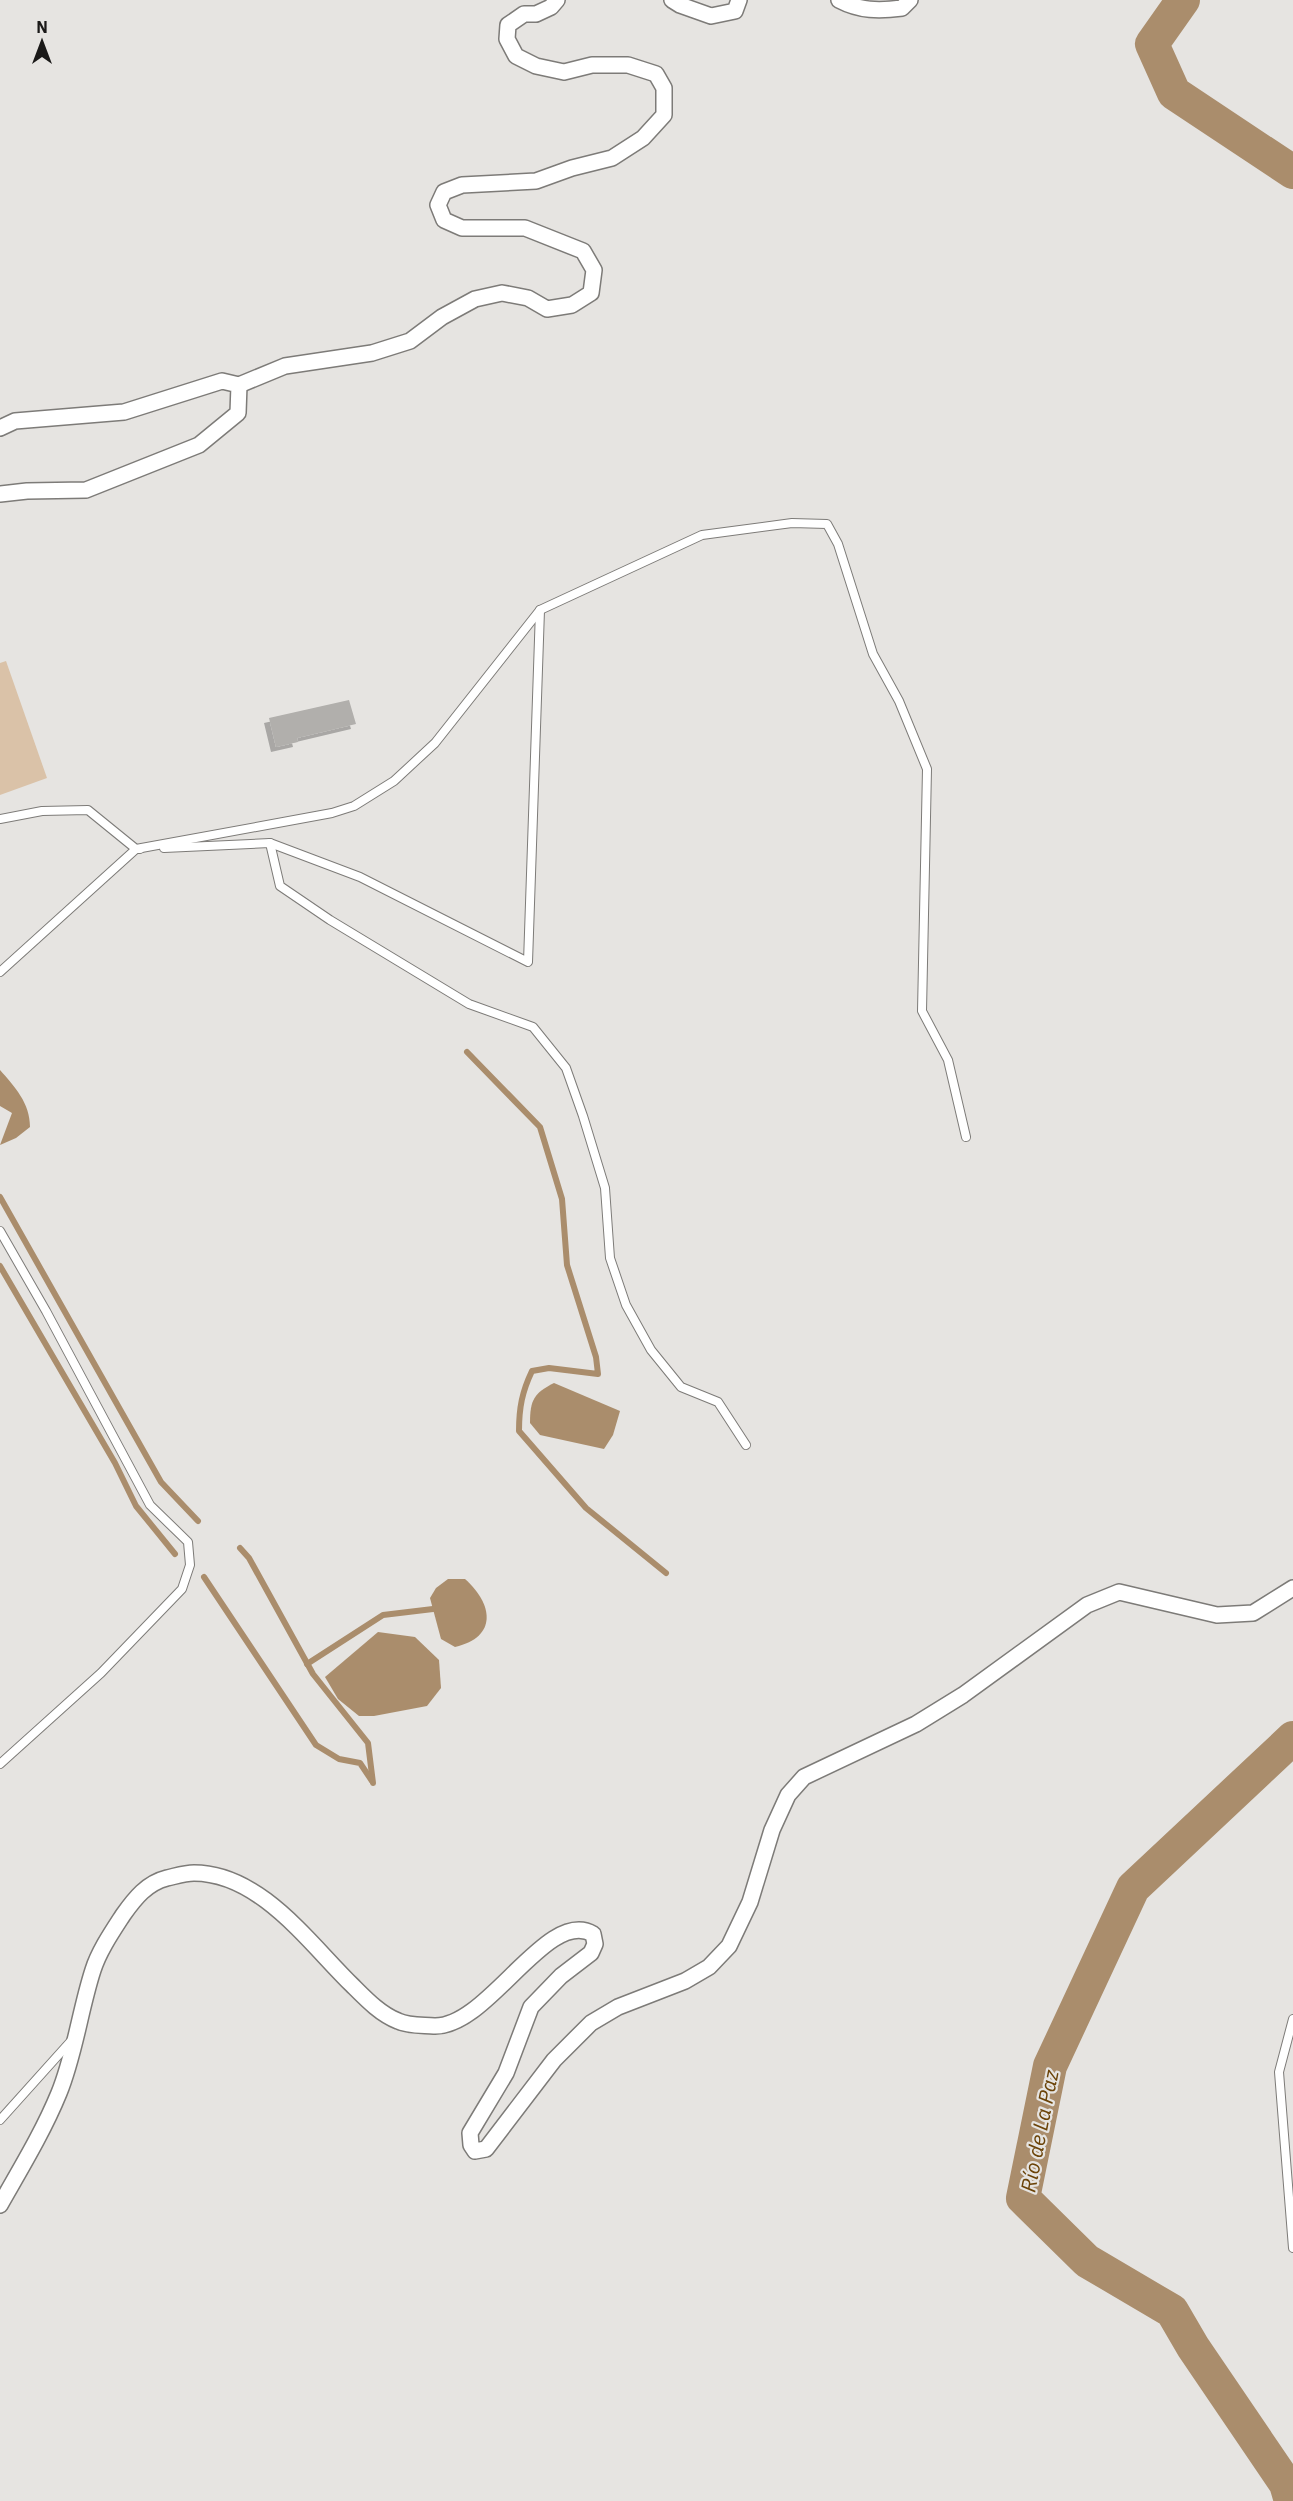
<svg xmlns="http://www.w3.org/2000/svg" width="1293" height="2501" font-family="'IBM Plex Sans',sans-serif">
	<defs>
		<filter id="shadow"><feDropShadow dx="-5" dy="5" stdDeviation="0" flood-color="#0004"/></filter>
	</defs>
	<rect width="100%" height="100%" fill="#e6e4e1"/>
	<path fill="#dac2a8" d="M6,661l41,117 -47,17v-132z"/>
	<g fill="#aa8d6c">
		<path d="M0,1070c15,17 30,33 30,57l-14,11 -16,7 12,-32 -12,-7z"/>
		<path d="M554,1383l66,28 -7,24 -9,14 -64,-14 -10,-12c0,-23 4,-30 24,-40z"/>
		<path d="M448,1579h17c28,25 33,58 -10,68l-14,-8 -11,-41 6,-10z"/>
		<path d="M378,1632l37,5 24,23 2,28 -14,18 -53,10h-15l-21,-17 -13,-22z"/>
	</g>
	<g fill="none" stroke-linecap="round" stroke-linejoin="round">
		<g stroke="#aa8d6c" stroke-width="6">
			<path d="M467,1052l73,75 22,72 5,66 29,92 2,17 -49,-6 -17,3c-10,21 -13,37 -13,60l67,77 80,65"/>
			<path d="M0,1197l161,285 37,39"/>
			<path d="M0,1266l115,197 21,43 39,48"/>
			<path d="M240,1548l9,10 64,116 55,69 5,40"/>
			<path d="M204,1577l112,168 23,14 21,4 12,18"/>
			<path d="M307,1664l76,-49 50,-6"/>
		</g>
		<g stroke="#aa8d6c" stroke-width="34">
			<path d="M1183,0l-31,44 22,49 119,79"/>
			<path d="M1291,2501l-5,-17 -93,-137 -21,-36 -85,-50 -64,-63 27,-132 83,-178 160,-150"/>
		</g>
	</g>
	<path fill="#b1afac" filter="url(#shadow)" d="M349,700l7,24 -59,14 1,4 -22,5 -7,-29z"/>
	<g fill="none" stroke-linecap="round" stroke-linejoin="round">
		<g stroke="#7d7b78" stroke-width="10">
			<g id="service">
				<path d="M0,819l42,-8 46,-1 48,39 196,-36 22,-7 40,-25 41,-38 105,-133 162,-75 90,-12 35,1 11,20 35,110 26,47 28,68 -5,242 26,49 18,77"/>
				<path d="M270,843l10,43 50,34 139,84 64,23 33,41 17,48 22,72 5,70 16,47 25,45 30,37 37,15 28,43"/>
				<path d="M164,848l106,-5 90,34 168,85 12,-352"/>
				<path d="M0,972l136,-123h4"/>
				<path d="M0,1231l46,80 104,194 38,37 2,23 -8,24 -81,84 -101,91"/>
				<path d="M1293,2019l-14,53 14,176"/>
				<path d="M0,2120l71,-79"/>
			</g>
		</g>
		<g stroke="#7d7b78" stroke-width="18">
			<g id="minor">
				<path d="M672,0l8,5 31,11 24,-5 4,-11"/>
				<path d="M839,0c21,11 40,11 63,8l8,-8"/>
				<path d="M239,385l46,-19 87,-13 38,-12 32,-24 33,-18 27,-6 26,5 19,11 25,-4 19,-12 3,-23 -11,-19 -58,-23h-63l-18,-8 -6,-15 6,-13 18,-7 74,-4 36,-13 40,-10 31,-20 21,-23v-27l-8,-14 -28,-9h-36l-28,7 -28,-6 -20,-10 -9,-17 1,-14 16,-11h12l15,-7 6,-7"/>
				<path d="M0,428l15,-7 109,-9 98,-31 17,4 -1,28 -39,32 -113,45 -59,1 -27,3"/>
				<path d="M0,2205c21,-37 43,-73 59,-112 16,-39 21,-83 34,-123 6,-19 19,-38 30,-55 12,-17 24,-32 44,-37 9,-2 18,-5 27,-5 66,0 115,70 158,112 13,13 28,29 46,36 10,5 25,4 36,5 54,2 113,-119 159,-92l2,10 -4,9 -30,23 -30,31 -25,66 -36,60 1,12 4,6 11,-2 68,-89 37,-37 27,-16 67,-26 24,-14 20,-21 21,-44 22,-72 16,-35 16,-18 112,-53 47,-29 124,-90 32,-13 98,23 36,-2 40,-25"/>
			</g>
		</g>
		<use href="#service" stroke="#fff" stroke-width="8"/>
		<use href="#minor" stroke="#fff" stroke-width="15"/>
	</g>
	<g text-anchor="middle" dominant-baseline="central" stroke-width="4.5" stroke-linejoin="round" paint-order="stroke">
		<g font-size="21" font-style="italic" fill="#6b4308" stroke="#e6e4e1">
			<text transform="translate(1039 2131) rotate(-79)">Río de La Paz</text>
		</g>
	</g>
	<g transform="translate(42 42)" stroke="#e6e4e1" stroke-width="4.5" paint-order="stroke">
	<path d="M0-4.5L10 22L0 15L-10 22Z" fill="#1a1918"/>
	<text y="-9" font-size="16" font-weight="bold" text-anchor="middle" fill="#1a1918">N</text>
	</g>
</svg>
